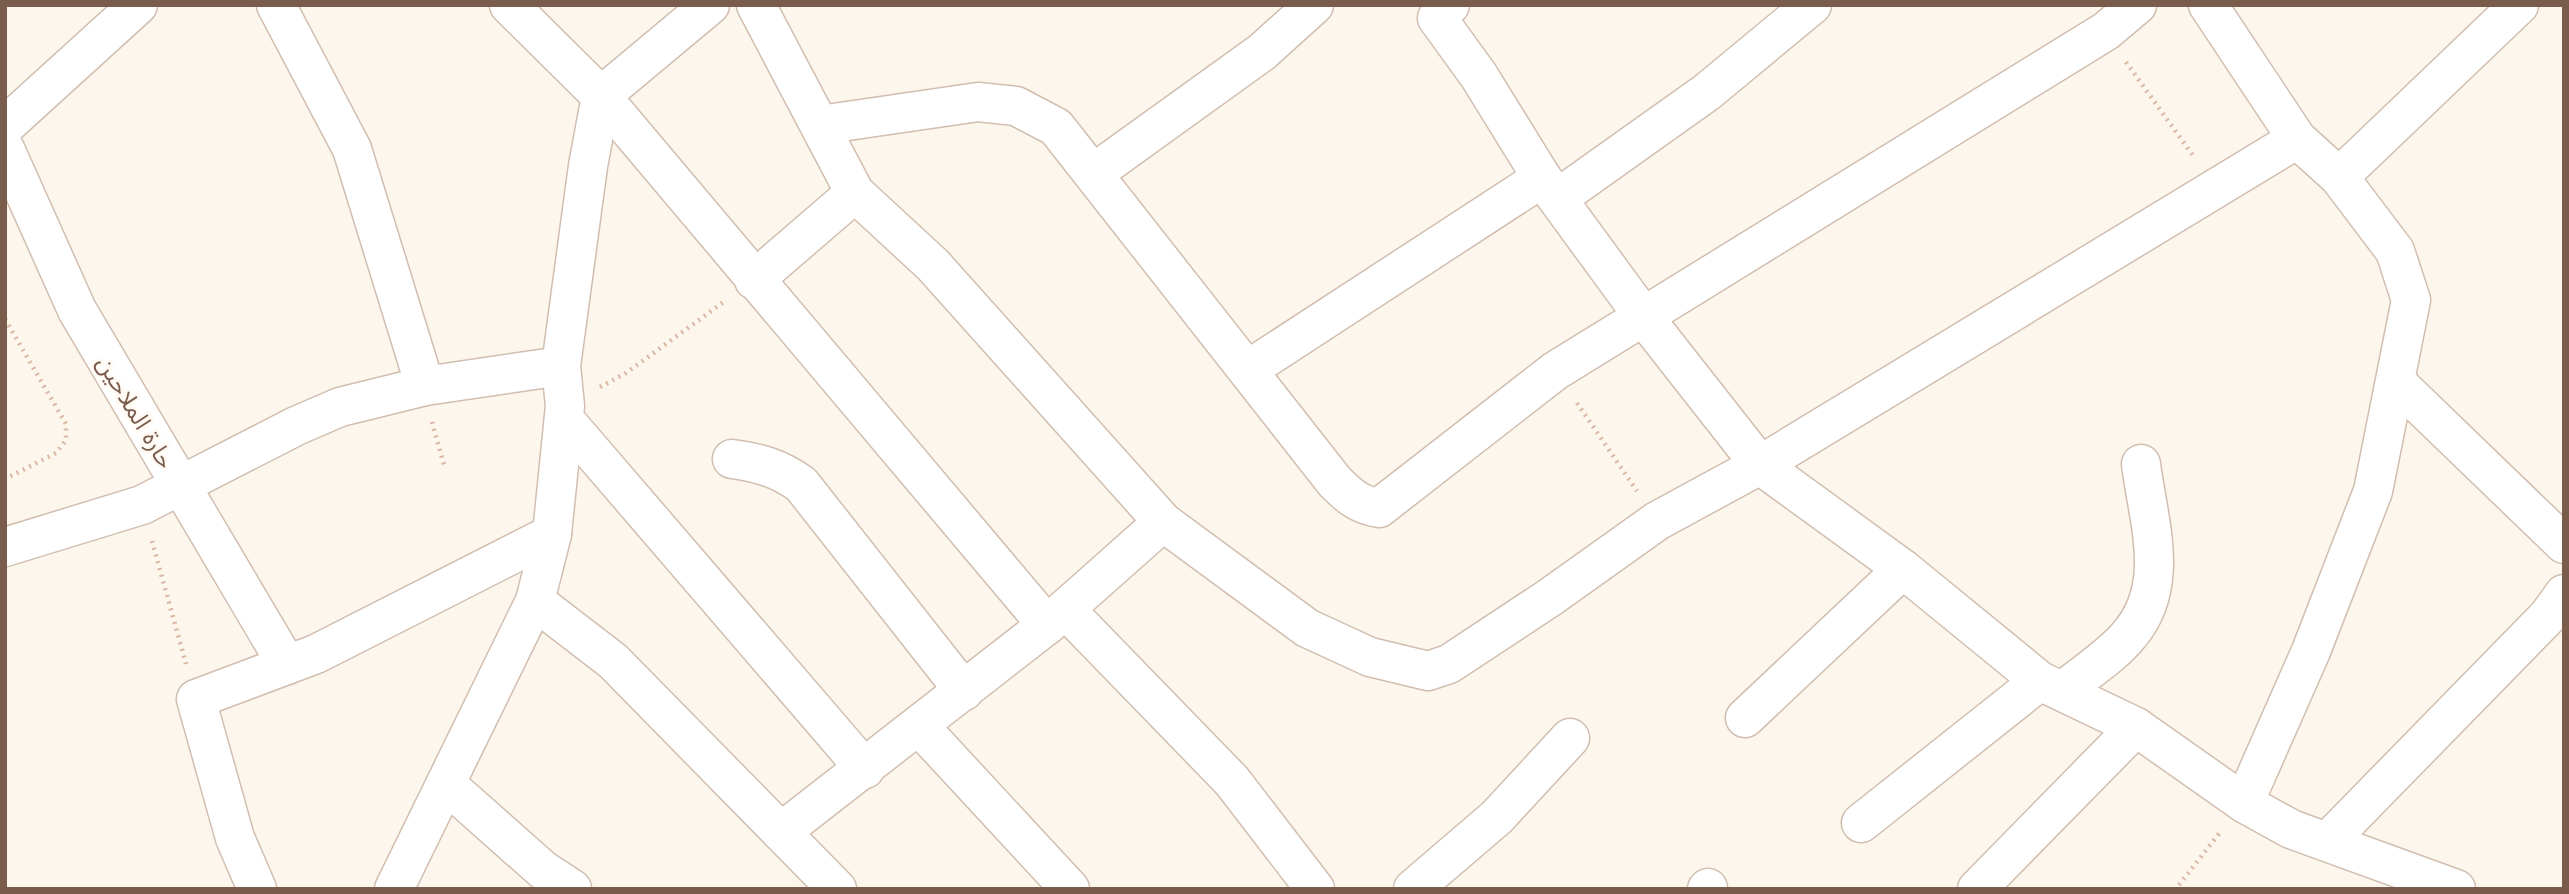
<svg xmlns="http://www.w3.org/2000/svg" width="2569" height="894" font-family="Jost,'Noto Sans Arabic',sans-serif">
	<rect width="100%" height="100%" fill="#fdf6ec"/>
	<g fill="none" stroke-linecap="round" stroke-linejoin="round">
		<g stroke="#d1beb0" stroke-width="41">
			<g id="minor">
				<path d="M276,5l76,144 73,237"/>
				<path d="M509,5l92,91 446,529"/>
				<path d="M756,5l99,188 78,72 230,257 144,106 63,29 58,14 21,-7 100,-66 108,-77 103,-56 537,-326"/>
				<path d="M1450,5l-13,13 42,58 63,102 101,138 117,149 143,104 137,112 96,46 108,76 47,26 165,60"/>
				<path d="M2208,5l89,134 42,38 56,74 16,49 -38,191 -62,160 -67,152"/>
				<path d="M820,125l158,-23 38,4 40,21 279,355c14,14 24,23 44,26l176,-137 551,-340 31,-26"/>
				<path d="M5,126l133,-121"/>
				<path d="M5,149l72,161 210,355"/>
				<path d="M1094,173l168,-121 52,-47"/>
				<path d="M2339,177l180,-172"/>
				<path d="M1558,198l149,-106 105,-87"/>
				<path d="M754,280l101,-87"/>
				<path d="M1249,369l293,-191"/>
				<path d="M2396,382l168,162"/>
				<path d="M564,419l301,350"/>
				<path d="M732,459c28,4 46,9 69,25l163,207"/>
				<path d="M5,547l137,-42 154,-79 44,-19 85,-21 136,-20"/>
				<path d="M535,601l78,60 168,171 266,-207 116,-103"/>
				<path d="M1065,609l167,172 83,108"/>
				<path d="M2063,691c21,-18 49,-35 66,-56 43,-50 19,-114 12,-171"/>
				<path d="M1745,718l158,-149"/>
				<path d="M920,727l150,162"/>
				<path d="M446,784l97,86 29,19"/>
				<path d="M1861,823l179,-142"/>
				<path d="M781,832l56,57"/>
				<path d="M2328,841l220,-225 16,-22"/>
				<path d="M257,889l-22,-51 -39,-139 120,-45 236,-120"/>
				<path d="M394,889l141,-288 17,-67 13,-128 -4,-40 27,-200 13,-70 109,-91"/>
				<path d="M1413,889l84,-72 73,-79"/>
				<path d="M1707,889l1,-1"/>
				<path d="M1977,889l159,-162"/>
			</g>
		</g>
		<g stroke="#d9b8a5" stroke-width="4.5" stroke-dasharray="2 5" stroke-linecap="butt">
			<path d="M2126,62l68,95"/>
			<path d="M5,319l61,105v16l-10,13 -51,26"/>
			<path d="M600,387l26,-14 99,-72"/>
			<path d="M1577,403l60,88"/>
			<path d="M432,422l12,43"/>
			<path d="M152,541l34,123"/>
			<path d="M2179,885l42,-54"/>
		</g>
		<use href="#minor" stroke="#fff" stroke-width="38"/>
	</g>
	<g text-anchor="middle" dominant-baseline="central" stroke-width="6" stroke-linejoin="round" paint-order="stroke">
		<g font-size="24" fill="#7a5c4d" stroke="#fffaf3">
			<text transform="translate(136 412) rotate(59)">حارة الملاحين</text>
		</g>
	</g>
	<rect width="2569" height="894" fill="none" stroke="#7a5c4d" stroke-width="14"/>
</svg>
